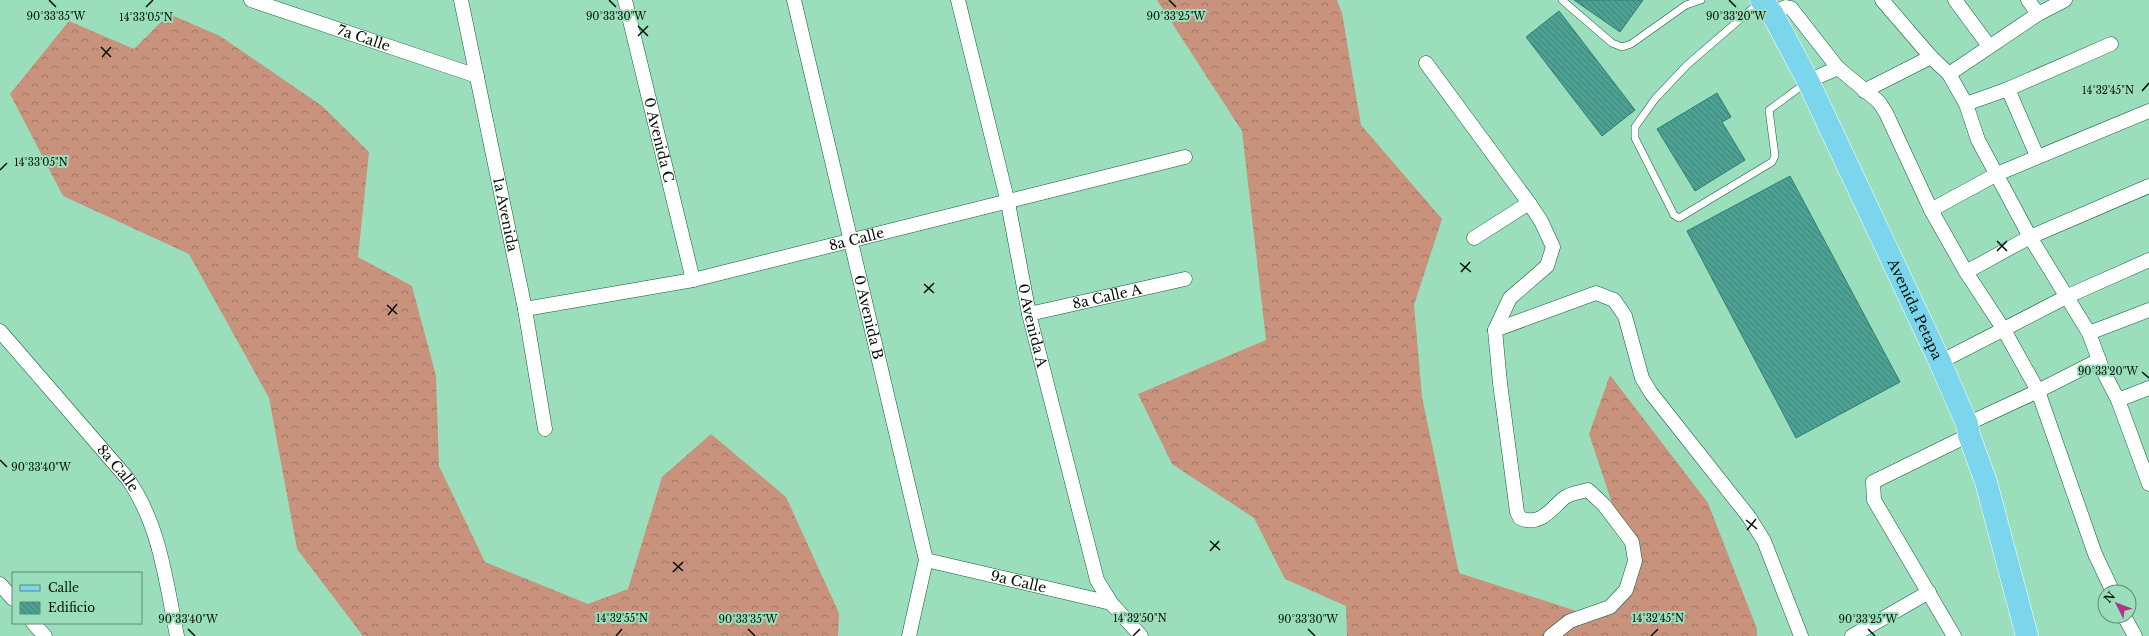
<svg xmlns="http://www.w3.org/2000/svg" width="2149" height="636" font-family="'Libre Baskerville',serif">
	<defs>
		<pattern id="forest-crowns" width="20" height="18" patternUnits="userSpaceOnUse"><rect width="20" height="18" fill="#c8927d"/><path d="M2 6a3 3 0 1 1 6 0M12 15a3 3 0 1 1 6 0" fill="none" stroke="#a07664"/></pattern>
		<pattern id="building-back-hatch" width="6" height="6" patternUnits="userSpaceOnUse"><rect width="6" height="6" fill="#4da193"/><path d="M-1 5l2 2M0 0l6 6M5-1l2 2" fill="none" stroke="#3e8276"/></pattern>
	</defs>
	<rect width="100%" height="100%" fill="#9bdebb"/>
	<g fill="url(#forest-crowns)">
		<path d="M1157,0h180l5,13 19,112 81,94 -28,86 8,92 37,176 130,42 47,-40 -47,-141 21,-59 98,128 49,126v7h-410l-1,-30 -61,-27 -31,-61 -82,-54 -34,-70 128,-54 -24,-209z"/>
		<path d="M169,14l51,22 102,70 47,46 -11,105 54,29 24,90 3,90 46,96 103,42 40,-15 34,-112 49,-43 75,63 53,116 -1,23h-475l-66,-87 -28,-151 -80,-144 -126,-58 -53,-102 59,-73 65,28z"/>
	</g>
	<g fill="url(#building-back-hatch)" stroke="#2c8275">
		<path d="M1574,0h69l-23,32z"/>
		<path d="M1559,11l76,99 -33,26 -76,-99z"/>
		<path d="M1717,93l14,24 -9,5 23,38 -50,31 -38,-62z"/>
		<path d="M1790,176l110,206 -104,56 -109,-207z"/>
	</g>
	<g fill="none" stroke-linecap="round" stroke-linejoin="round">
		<g stroke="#11593c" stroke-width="8">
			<g id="lane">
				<path d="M1562,0l50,43 10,4 9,-3 55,-39 15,-5"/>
				<path d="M1760,2l-73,63 -32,34 -20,28v11l39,77 5,3 93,-56 3,-6 -6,-46 38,-28"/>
			</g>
		</g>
		<g stroke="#11593c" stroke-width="15">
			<g id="street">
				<path id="s1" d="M251,0l226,76"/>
				<path id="s2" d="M461,0l64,309 20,120"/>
				<path id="s3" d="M625,0l68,280"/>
				<path id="s4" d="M794,0l132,560 -17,76"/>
				<path id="s5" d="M958,0l50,203 21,111 68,266 14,23 30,33"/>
				<path d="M1882,0l49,57 18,17 17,30 12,36 52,97 59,96 14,38 15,29 31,84"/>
				<path d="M1955,0l34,46"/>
				<path d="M2028,0l10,14"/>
				<path d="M1772,13l14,-6 5,1 47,60 41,34 7,11 45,97 35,62 38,58 34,61 57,163 18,38"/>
				<path d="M1426,63l103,140 12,18 12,26 -6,19 -37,32 -15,32 5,53 17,129 3,6c20,9 31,-9 44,-20 6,-5 17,-6 24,-8l16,15 28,37 3,19 -9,29 -16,17 -40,14 -19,15"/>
				<path d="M1949,74l89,-60 27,-14"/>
				<path d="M1808,81l30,-13"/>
				<path d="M2008,89l29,67"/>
				<path d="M1864,91l67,-34"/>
				<path d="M1966,104l42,-15 103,-45"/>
				<path d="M1931,210l66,-36 152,-63"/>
				<path d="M1474,238l55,-35"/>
				<path d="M1966,272l64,-35 119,-51"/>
				<path id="s6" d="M525,309l168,-29 492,-123"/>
				<path id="s7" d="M1029,314l156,-35"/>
				<path d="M1495,330l101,-37 18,7 11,16 17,62 9,15 98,124 15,24 37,95"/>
				<path id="s8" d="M0,331l127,147c33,46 39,104 50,158"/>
				<path d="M2089,333l60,-23"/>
				<path d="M1940,362l128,-66 81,-36"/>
				<path d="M2118,400l31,-12"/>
				<path d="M1967,424l71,-33 61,-31"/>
				<path id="s9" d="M926,560l185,43"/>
				<path d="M0,584l13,15"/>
				<path d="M2124,616l11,20"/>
				<path d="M33,623l12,13"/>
				<path d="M1852,636l77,-44"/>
				<path d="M1954,636l-80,-136 -1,-18 96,-47"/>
			</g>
		</g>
		<g stroke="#fff" stroke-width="23">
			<g id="primary">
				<path id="s10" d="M1761,0l11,13 36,68 132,281 27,62 2,11 17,47 41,154"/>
			</g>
		</g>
		<use href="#lane" stroke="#fff" stroke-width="7"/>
		<use href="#street" stroke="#fff" stroke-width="14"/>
		<use href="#primary" stroke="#7bd5ec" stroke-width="22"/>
	</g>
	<path fill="none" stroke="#001106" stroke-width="1.5" d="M49,0l7,7M609,0l7,7M1169,0l7,7M1729,0l7,7M146,7l7,-7M638,26l10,10M638,36l10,-10M101,47l10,10M102,57l9,-10M2142,91l7,-8M0,170l7,-7M1997,241l10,10M1997,251l10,-10M1460,263l11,9M1461,272l9,-10M924,284l10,9M924,293l10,-10M387,305l10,9M388,315l9,-11M2142,372l7,6M0,460l7,7M1746,520l11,9M1747,530l9,-11M1210,541l10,9M1210,551l9,-10M673,562l10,9M673,572l10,-10M188,629l7,7M748,629l7,7M1308,629l7,7M1868,629l7,7M616,636l6,-7M1133,636l7,-7M1651,636l7,-7"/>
	<g text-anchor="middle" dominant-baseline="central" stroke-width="4" stroke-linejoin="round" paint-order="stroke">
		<g font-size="14" fill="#001106" stroke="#9bdebb">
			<text stroke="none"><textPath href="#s1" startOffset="119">7a Calle</textPath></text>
			<text stroke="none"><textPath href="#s3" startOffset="144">0 Avenida C</textPath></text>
			<text stroke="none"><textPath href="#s2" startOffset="219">1a Avenida</textPath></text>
			<text stroke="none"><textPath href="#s6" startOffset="339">8a Calle</textPath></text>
			<text stroke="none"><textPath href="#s7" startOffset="80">8a Calle A</textPath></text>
			<text stroke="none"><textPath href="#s10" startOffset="346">Avenida Petapa</textPath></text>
			<text stroke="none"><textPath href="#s4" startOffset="326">0 Avenida B</textPath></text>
			<text stroke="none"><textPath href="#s5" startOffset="334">0 Avenida A</textPath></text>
			<text stroke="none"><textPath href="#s8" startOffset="181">8a Calle</textPath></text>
			<text stroke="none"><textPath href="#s9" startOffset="95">9a Calle</textPath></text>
		</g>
	</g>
	<g font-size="10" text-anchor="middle" fill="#001106" stroke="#9bdebb" stroke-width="4" stroke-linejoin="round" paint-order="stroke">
		<text x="56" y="20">90°33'35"W</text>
		<text x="616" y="20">90°33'30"W</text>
		<text x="1176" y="20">90°33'25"W</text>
		<text x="1736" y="20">90°33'20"W</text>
		<text x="146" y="21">14°33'05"N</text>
		<text x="2108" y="94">14°32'45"N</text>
		<text x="41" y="166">14°33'05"N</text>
		<text x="2108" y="375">90°33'20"W</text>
		<text x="41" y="471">90°33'40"W</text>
		<text x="622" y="622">14°32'55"N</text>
		<text x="1140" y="622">14°32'50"N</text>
		<text x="1658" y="622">14°32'45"N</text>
		<text x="188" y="623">90°33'40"W</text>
		<text x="748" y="623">90°33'35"W</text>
		<text x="1308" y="623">90°33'30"W</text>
		<text x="1868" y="623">90°33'25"W</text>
	</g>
	<rect x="12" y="572" width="130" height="52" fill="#9bdebb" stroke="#5d8c73"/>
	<rect x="20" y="585" width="20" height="6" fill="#7bd5ec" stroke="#5d8c73"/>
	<text x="48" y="592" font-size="12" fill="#001106">Calle</text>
	<rect x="20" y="602" width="20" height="12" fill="url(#building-back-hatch)" stroke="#5d8c73"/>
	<text x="48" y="612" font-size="12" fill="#001106">Edificio</text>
	<g transform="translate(2117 604) rotate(312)"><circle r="19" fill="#9bdebb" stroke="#5d8c73"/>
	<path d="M0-3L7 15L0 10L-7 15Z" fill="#ad358b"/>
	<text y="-6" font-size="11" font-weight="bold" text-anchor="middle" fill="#001106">N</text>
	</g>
</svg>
